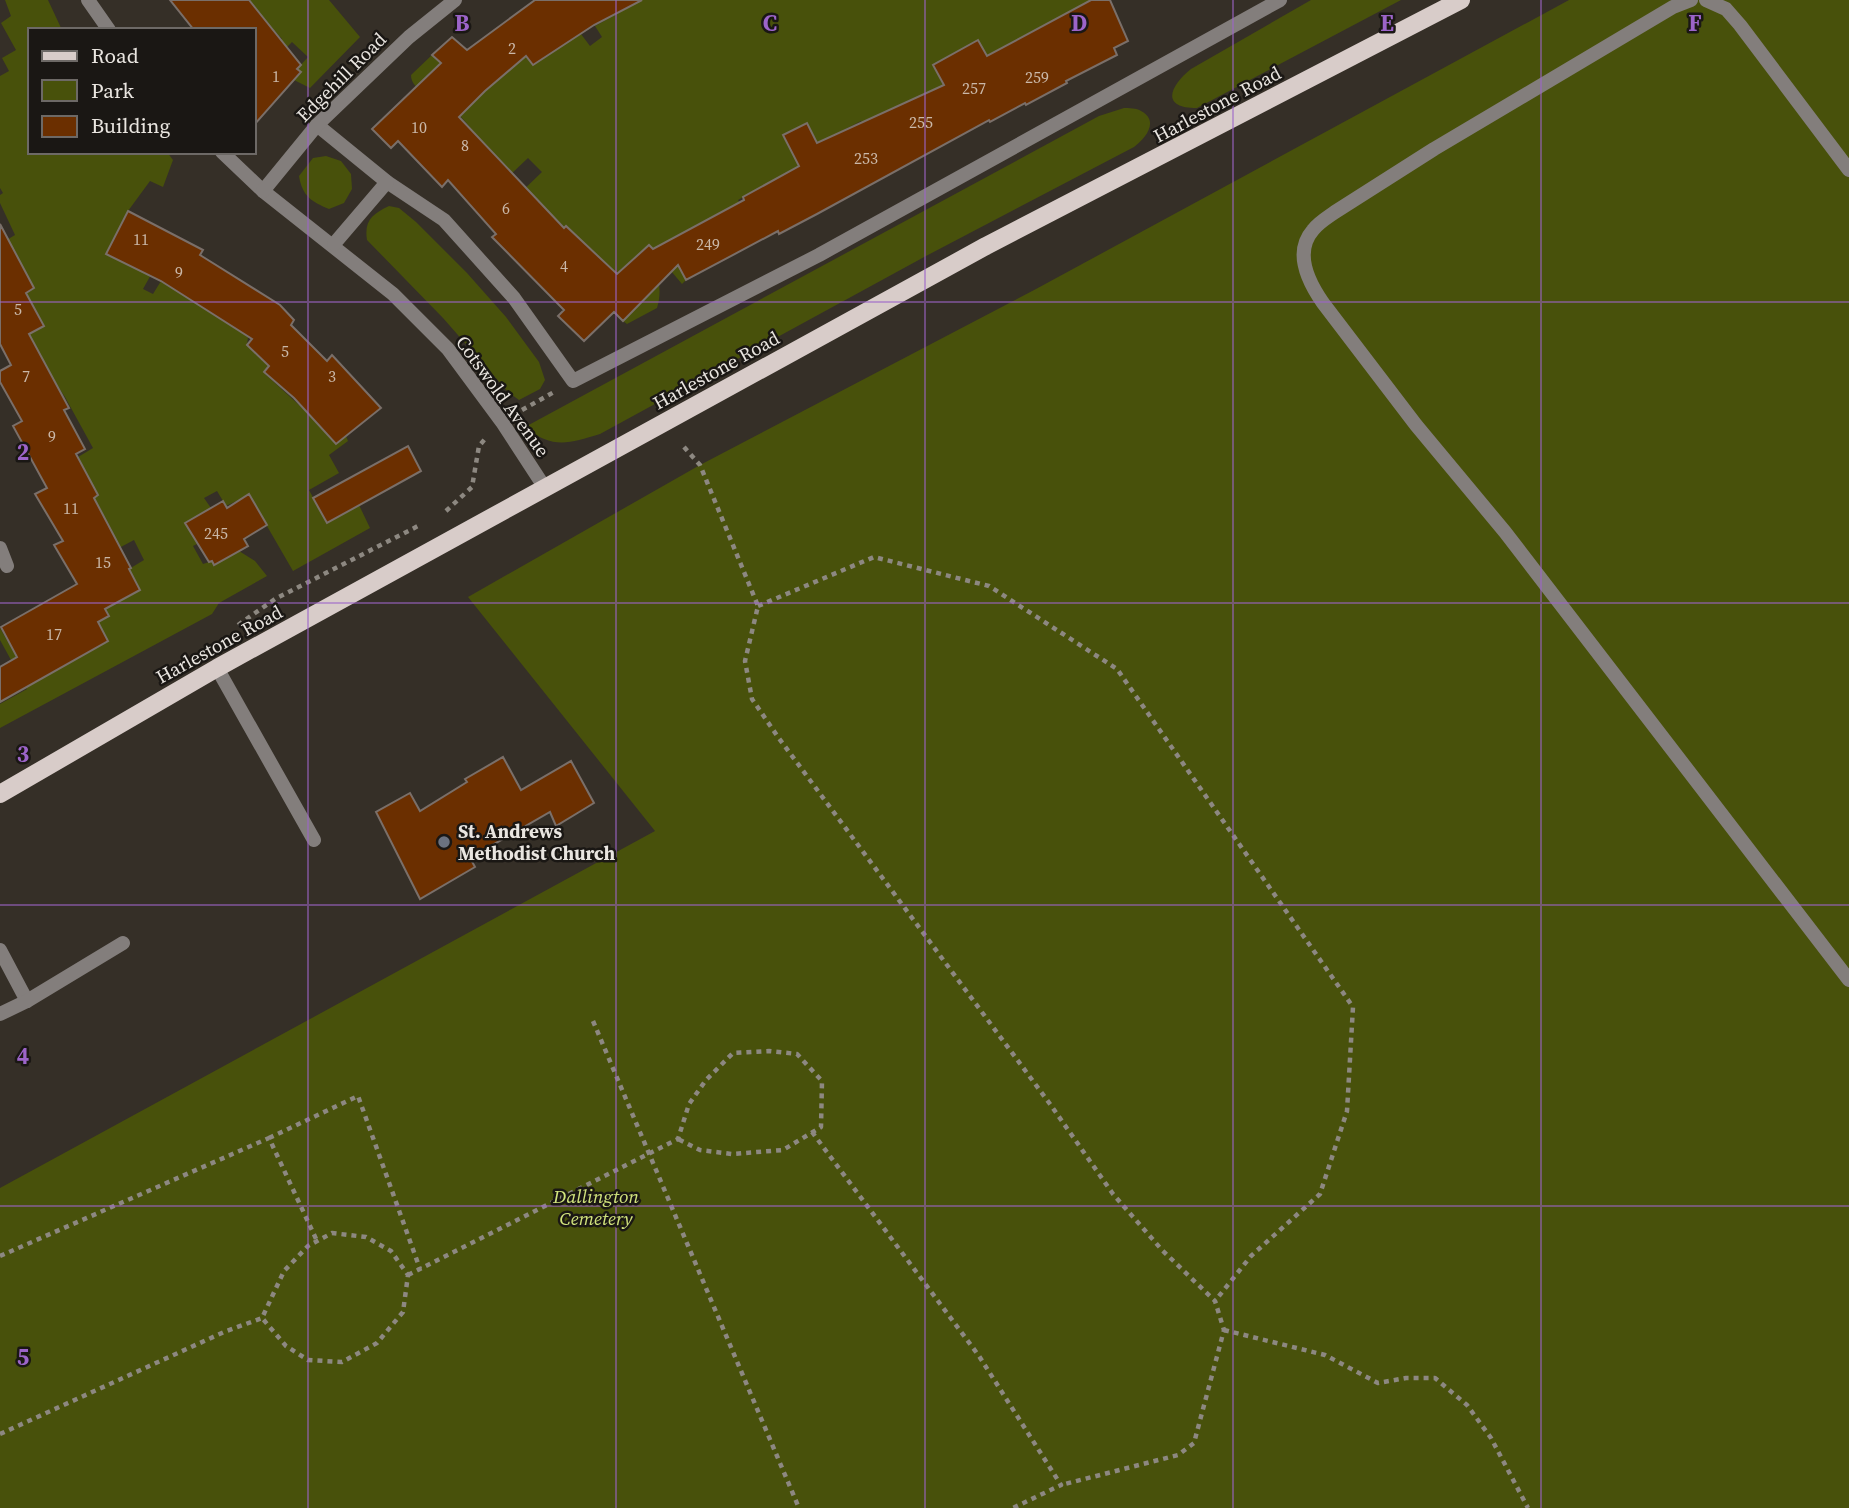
<svg xmlns="http://www.w3.org/2000/svg" width="1849" height="1508" font-family="'Source Serif 4',serif">
	<rect width="100%" height="100%" fill="#352f27"/>
	<g fill="#48510b">
		<path d="M5,0h43l14,30h-32v122h137l6,8 -10,27 -13,-6 -22,30 -22,43 33,16 13,-25 10,10 -19,34 10,5 8,-13 87,56 -1,8 22,21 -5,7 47,43 7,-8 28,28 2,5 -19,14 10,18 -30,17 18,33 32,-18 11,23 -77,43 -44,-76 -23,11 -9,-15 -13,7 7,10 -26,15 12,21 -4,2 10,18 9,-3 3,4 24,-14 16,10 12,15 -48,27 -7,11 -212,114v-24l27,-15 -27,-49v-12l16,28 20,-11 16,27 56,-31 -10,-19 11,-6 -3,-7 6,-4 17,-36 15,-9 -10,-20 -15,8 -25,-50 4,-3 -20,-38 15,-9 -28,-51 -41,-60 20,-12 -18,-32 8,-5 -8,-15 -26,-29 15,-9 -15,-32v-8l3,-2 -3,-5v-112l9,-5 -7,-13 14,-8 -15,-27 10,-7z"/>
		<path d="M226,0h103l31,37 -50,51 -16,-8 7,-8 -4,-3 11,-12 -16,-15 -11,11 -6,-8 7,-6 -18,-20 -12,8z"/>
		<path d="M642,0h449l-93,77 -20,-36 -45,24 20,39 -89,21 -3,-4 -27,14 -14,12 -13,-24 -23,12 15,31 -61,34 19,36 -91,7 20,37 -4,4 -33,-39c6,22 15,41 8,63l-30,16 -4,-3 -15,-54 -3,-4 -58,-52 -31,-14 26,-25 -14,-14 -21,20c-14,-19 -42,-61 -59,-74 -12,-9 -37,-12 -37,-29l21,-20 46,42 21,-20 27,-21 8,8 47,-30 9,12 12,-9 -7,-11z"/>
		<path d="M1311,0h90l-204,108c-38,0 -26,-23 -6,-39z"/>
		<path d="M1569,0h280v1508h-1849v-320l655,-357 -187,-234 232,-132 336,-176z"/>
		<path d="M1124,108c4,0 13,0 17,3 19,10 4,28 -7,36l-208,109 -326,178c-32,10 -48,15 -75,-7l574,-311z"/>
		<path d="M326,156l15,5 10,13 1,15 -8,14 -15,6c-17,-7 -27,-13 -30,-33l14,-18z"/>
		<path d="M389,206l10,2 17,14 51,51 39,44 33,45 6,18 -5,9 -21,11 -11,-8 -65,-74 -76,-78c-3,-19 5,-26 22,-34z"/>
	</g>
	<g fill="#6b2f00" stroke="#7a6f69" stroke-width="2">
		<path d="M170,0h79l52,65 -4,4 4,3 -47,53v-95h-60z"/>
		<path d="M535,0h107l-48,25 -61,40 -7,-9 -41,35 -26,26 105,111 2,-2 51,48 32,-29 4,4 91,-49 -1,-3 56,-31 -16,-31 24,-12 10,20 127,-58 -11,-20 45,-25 9,16 104,-56h19l18,41 -14,7 3,7 -51,26 1,2 -41,22 -1,-2 -35,19 -1,-2 -172,94 -38,20 -1,-3 -92,49 -8,-15 -55,56 -9,-9 -30,29 -26,-25 6,-6 -72,-73 4,-3 -48,-54 -6,7 -44,-46 -7,7 -19,-19 69,-66 -9,-8 20,-18 15,13z"/>
		<path d="M128,211l75,39 -3,5 80,50 14,15 -3,5 36,36 5,-6 49,53 -45,36 -42,-46 -30,-26 5,-6 -22,-21 5,-6 -91,-58 -55,-27z"/>
		<path d="M0,224l34,64 -8,5 18,33 -15,8 40,74 -5,2 21,39 -9,5 22,41 -4,3 37,70 -2,1 11,21 -35,19 4,7 -11,6 10,19 -108,61v-35l17,-10 -16,-30 76,-43 -23,-39 9,-4 -28,-47 12,-6 -34,-62 9,-5 -22,-39v-11l11,-6 -11,-21z"/>
		<path d="M408,446l13,25 -94,52 -14,-25z"/>
		<path d="M249,494l18,31 -23,14 4,7 -34,19 -2,-4 -3,1 -24,-39 38,-22 4,7z"/>
		<path d="M503,757l18,33 50,-29 23,42 -38,23 -6,-14 -80,46 5,9 -55,32 -44,-87 34,-19 10,18 47,-29 -2,-3z"/>
	</g>
	<g fill="none" stroke-linecap="round" stroke-linejoin="round">
		<g stroke="#8d8881" stroke-width="4.5" stroke-dasharray="5 5" stroke-linecap="butt">
			<path d="M522,410l32,-18"/>
			<path d="M684,447l16,18 58,141 -13,55 7,38 26,38 272,367 63,90 49,56 53,51 9,29 -30,113 -16,12 -117,30"/>
			<path d="M446,511l26,-24 7,-41 6,-7"/>
			<path d="M758,606l116,-49 115,29 128,83 236,338 -6,104 -27,83 -69,62 -36,45"/>
			<path d="M238,625l37,-26 145,-74"/>
			<path d="M593,1021l206,487"/>
			<path d="M812,1132l167,224 82,129 -48,23"/>
			<path d="M269,1138l89,-42 62,173"/>
			<path d="M0,1256l269,-118 48,103"/>
			<path d="M408,1275l270,-136 11,-35 17,-24 27,-27 36,-2 28,3 25,27 -1,46 -38,23 -51,4 -32,-4 -22,-11"/>
			<path d="M1224,1330l101,25 53,28 28,-5h29l32,27 24,33 37,70"/>
			<path d="M0,1434l224,-102 38,-14 22,-47 24,-25 24,-13 34,4 25,14 17,24 -5,37 -26,31 -35,19 -34,-2 -22,-14 -24,-28"/>
		</g>
		<g stroke="#837e7c" stroke-width="14">
			<path d="M1691,0l-18,7 -239,142 -99,63c-7,5 -17,11 -22,18 -20,23 -4,53 10,73l93,122 89,107 344,448"/>
			<path d="M1706,0l20,9 14,16 109,145"/>
			<path d="M217,668l97,172"/>
		</g>
		<g stroke="#837e7c" stroke-width="14">
			<path d="M88,0l21,30"/>
			<path d="M317,125l70,57 57,38 70,78 59,83 246,-126 461,-255"/>
			<path d="M222,152l41,39 130,103 55,55 54,73 43,66"/>
			<path d="M263,191l54,-66 92,-88 46,-37"/>
			<path d="M334,244l53,-62"/>
			<path d="M0,548l7,18"/>
			<path d="M0,950l27,51"/>
			<path d="M0,1014l27,-13 96,-58"/>
		</g>
		<path stroke="#d8ccc9" stroke-width="18" d="M0,794l217,-126 769,-422 475,-246"/>
	</g>
	<path fill="none" stroke="#9c64c9" stroke-width="2" stroke-opacity="0.55" d="M308,0v1508M616,0v1508M925,0v1508M1233,0v1508M1541,0v1508M0,302h1849M0,603h1849M0,905h1849M0,1206h1849"/>
	<circle fill="#6b7280" stroke="#1a1714" stroke-width="2.5" cx="444" cy="842" r="7"/>
	<g text-anchor="middle" dominant-baseline="central" stroke-width="5" stroke-linejoin="round" paint-order="stroke">
		<g font-size="16" fill="#cab8a8">
			<text x="512" y="48">2</text>
			<text x="276" y="76">1</text>
			<text x="1037" y="77">259</text>
			<text x="974" y="88">257</text>
			<text x="921" y="122">255</text>
			<text x="419" y="127">10</text>
			<text x="465" y="145">8</text>
			<text x="866" y="158">253</text>
			<text x="506" y="208">6</text>
			<text x="141" y="239">11</text>
			<text x="708" y="244">249</text>
			<text x="564" y="266">4</text>
			<text x="179" y="272">9</text>
			<text x="18" y="309">5</text>
			<text x="285" y="351">5</text>
			<text x="26" y="376">7</text>
			<text x="332" y="376">3</text>
			<text x="52" y="436">9</text>
			<text x="71" y="508">11</text>
			<text x="216" y="533">245</text>
			<text x="103" y="562">15</text>
			<text x="54" y="634">17</text>
		</g>
		<g font-size="19" fill="#e9e5e0" stroke="#1a1714">
			<text transform="translate(341 77) rotate(-45)">Edgehill Road</text>
			<text transform="translate(1217 104) rotate(-28)">Harlestone Road</text>
			<text transform="translate(716 370) rotate(-29)">Harlestone Road</text>
			<text transform="translate(503 396) rotate(54)">Cotswold Avenue</text>
			<text transform="translate(219 644) rotate(-29)">Harlestone Road</text>
		</g>
		<g font-size="19" font-weight="bold" fill="#e9e5e0" stroke="#1a1714" text-anchor="start">
			<text x="458" y="831">St. Andrews<tspan x="458" dy="22">Methodist Church</tspan></text>
		</g>
		<g font-size="19" font-style="italic" fill="#d2e47d" stroke="#1a1714">
			<text x="596" y="1196">Dallington<tspan x="596" dy="22">Cemetery</tspan></text>
		</g>
	</g>
	<g font-size="23" text-anchor="middle" font-weight="bold" fill="#9c64c9" stroke="#1a1714" stroke-width="5" stroke-linejoin="round" paint-order="stroke">
		<text x="462" y="31">B</text>
		<text x="770" y="31">C</text>
		<text x="1079" y="31">D</text>
		<text x="1387" y="31">E</text>
		<text x="1695" y="31">F</text>
		<text x="23" y="460">2</text>
		<text x="23" y="762">3</text>
		<text x="23" y="1064">4</text>
		<text x="23" y="1365">5</text>
	</g>
	<rect x="28" y="28" width="228" height="126" fill="#1a1714" stroke="#6d6966" stroke-width="2"/>
	<rect x="42" y="51" width="35" height="10" fill="#d8ccc9" stroke="#6d6966" stroke-width="2"/>
	<text x="91" y="63" font-size="21" fill="#e9e5e0">Road</text>
	<rect x="42" y="80" width="35" height="21" fill="#48510b" stroke="#6d6966" stroke-width="2"/>
	<text x="91" y="98" font-size="21" fill="#e9e5e0">Park</text>
	<rect x="42" y="116" width="35" height="21" fill="#6b2f00" stroke="#6d6966" stroke-width="2"/>
	<text x="91" y="133" font-size="21" fill="#e9e5e0">Building</text>
</svg>
